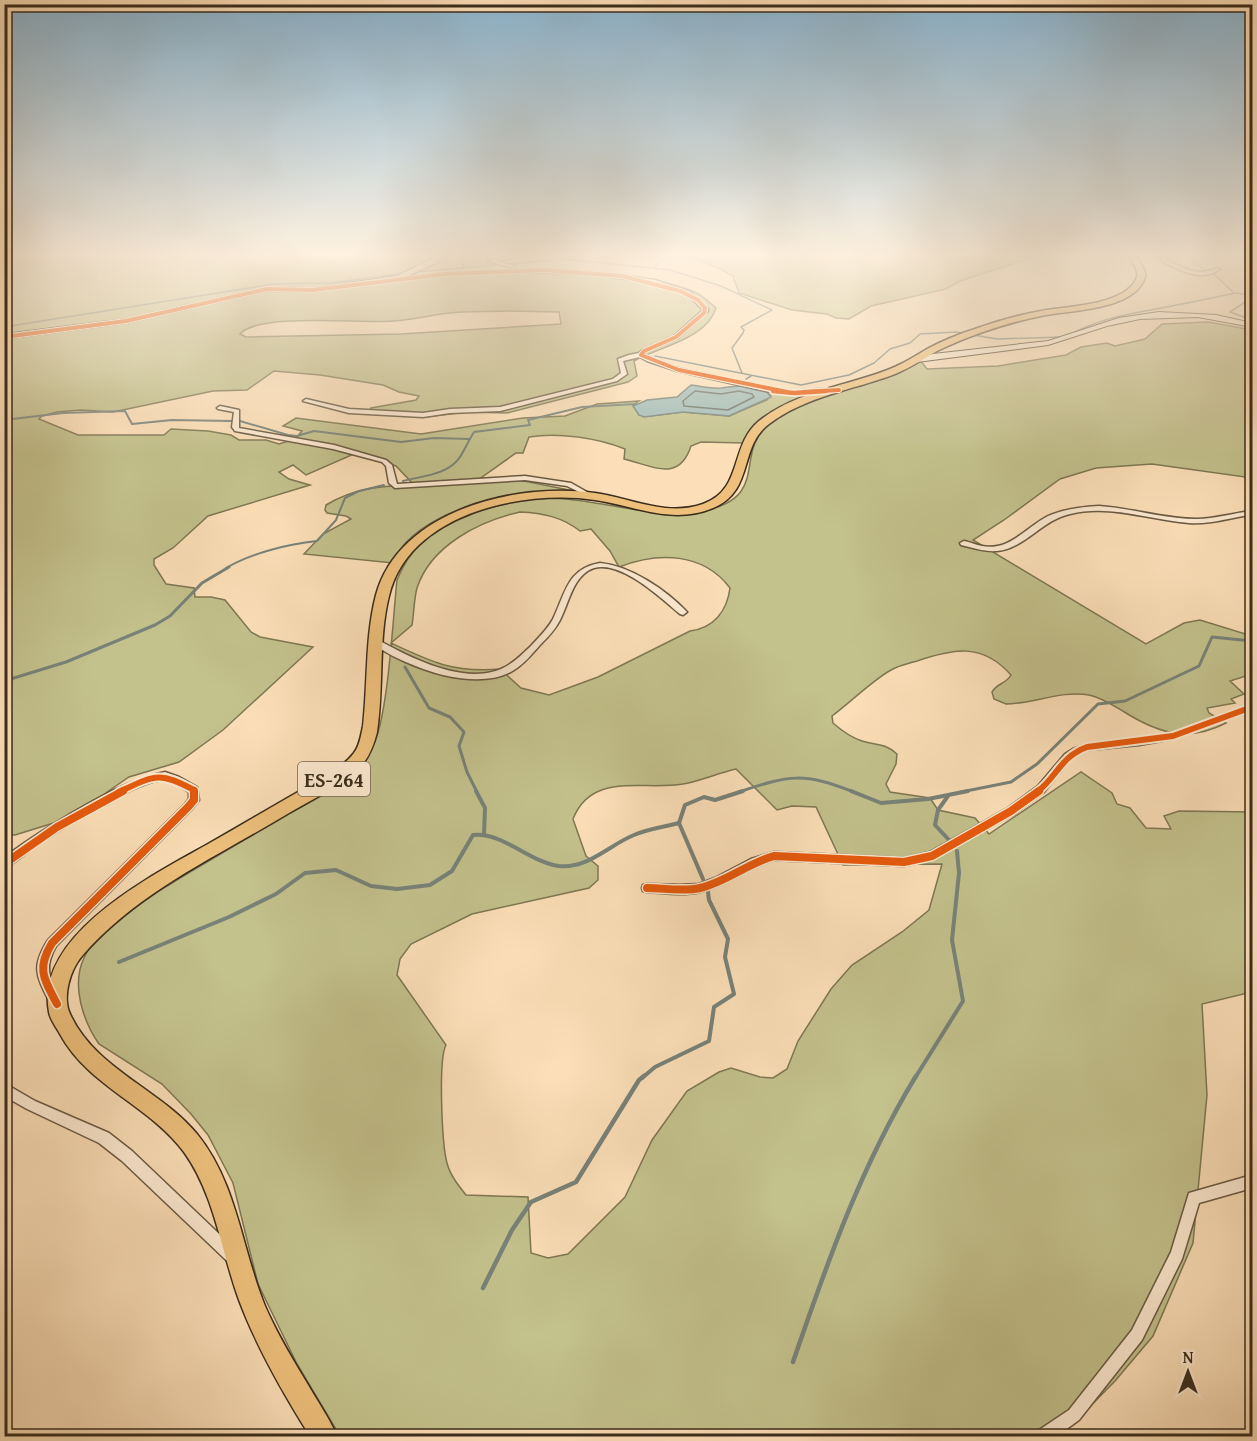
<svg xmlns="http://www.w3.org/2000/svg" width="1257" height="1441" font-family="'Gentium Book Plus',serif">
	<rect width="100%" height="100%" fill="#fcdfb8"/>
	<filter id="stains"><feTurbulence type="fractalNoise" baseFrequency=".00333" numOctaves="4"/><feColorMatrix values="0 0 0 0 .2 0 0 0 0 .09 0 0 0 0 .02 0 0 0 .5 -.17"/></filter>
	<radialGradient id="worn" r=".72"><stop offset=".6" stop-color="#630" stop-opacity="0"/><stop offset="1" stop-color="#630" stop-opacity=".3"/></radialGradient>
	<g fill="#c3c18c" stroke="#7e7754" stroke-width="1.5" fill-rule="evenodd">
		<path d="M4,254h433l-28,19 4,3 19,1c72,-7 190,-13 258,13 10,3 18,11 26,18 -9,31 -58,39 -82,53l3,15 -9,6 -121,31 -40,-1 -42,5 -51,-3 -7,-1 4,-5 45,-8 3,-4 -20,-4 -16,-7 -63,-10 -46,-4 -27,19 -34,1 -100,21 -32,-2 -24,2 -15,4 -3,3 39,16h86l7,-6 37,2 23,4 8,5h27l13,4 16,-5 7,-8 -19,-5 13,-8 125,16 102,-16 42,-2 32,-12 42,-3 -6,4 6,10 10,1 34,-4 46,4 38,-16 4,-5 -5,-3 59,1 -47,19 -33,31 -44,-1 -10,4c-12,37 -38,20 -67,13l1,-10c-27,-11 -67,-17 -96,-12l-6,16h-7l-38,27 46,1 55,11c-17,0 -34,-1 -51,1 -42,3 -119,27 -135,70l-89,-9 19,-20 28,-15 -5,-3 -19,-3 -2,-3 1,-5c28,-17 57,-20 89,-19l-19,-20 -40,-13 -50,22 -13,-10 -14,7 10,7 21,6 -102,31 -35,32 -19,11v6l12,19 28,4 1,9h16l14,3 26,32 9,5 53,10 -90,83 -44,32 -50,15 -22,15 -21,21 -71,22h-10zM504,311l55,1 2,12 -160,10 -155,3 -6,-3c19,-22 124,-10 154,-13 19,-1 37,-6 55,-8 18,-2 37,-1 55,-2z"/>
		<path d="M681,254h362l-83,27 -14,8 -75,17 -22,13 -13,-1 -9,-4 -35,-4 -53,-17 -6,-17 -15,-8z"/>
		<path d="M1208,322l44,8v148l-100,-14 -56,4 -36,11 -56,41 -31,20 173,104 38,-21 16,-3 52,16v38l-22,7 14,13 -13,5 4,4 -28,5 2,5 17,10c-37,19 -66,11 -100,-10 -12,-7 -23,-15 -37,-18 -27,-5 -56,9 -83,9l-12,-5 -2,-7c5,-9 14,-8 19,-17 -29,-33 -58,-26 -94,-14 -7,2 -15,4 -22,7 -17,7 -45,35 -63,48l1,7c9,8 17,14 29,18 15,5 22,1 35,13l-1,10 -10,20 4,8 40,6 8,12 37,8 14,16 92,-62 31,21 5,11 13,4 16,20 25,1 -7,-13 15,-5 73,1v180l-50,12 5,91 -14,148 -40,93 -38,45 -54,55h-721l-43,-72 -39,-80 -25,-101 -25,-48 -17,-21 -29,-30 -63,-40c-16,-23 -28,-59 -15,-86 15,-33 58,-57 88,-75 57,-35 117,-66 168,-108 9,-7 21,-14 29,-22 19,-22 24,-139 28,-173 13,-32 32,-47 63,-61 34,-15 70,-23 106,-20 46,4 93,21 140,11 63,-13 29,-56 61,-84 27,-23 72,-31 104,-46 10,-4 21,-15 31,-17 6,-1 12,-2 18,-3l7,9 71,-3 68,-11 15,-8 26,-4 8,3 30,-7 17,-15zM520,512c23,1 42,5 60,19l11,-2 19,22 9,16c39,-15 84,-15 111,21 -3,23 -16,40 -40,43l-92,46 -49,18 -28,-7 -21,-19c-46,4 -69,-7 -109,-26l21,-18c2,-12 2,-26 5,-37 14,-43 63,-67 103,-76zM736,769l41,41 15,-4 24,1 27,58 99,-1 -13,46 -27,22 -50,33 -21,24 -33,52 -11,28 -14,9 -13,-1 -29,-9 -12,4 -32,19 -35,49 -27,57 -57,57 -20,4 -17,-5 -3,-56 -62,-2c-8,-10 -16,-20 -19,-32 -5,-18 -9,-103 -1,-118l-49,-70 3,-16 11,-15 61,-30 117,-26 9,-8v-14l-12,-10 -13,-37c19,-48 70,-28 110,-35 18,-3 35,-11 53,-15z"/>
	</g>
	<path fill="#a1bbb6" stroke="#788279" stroke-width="1.5" d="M691,385c10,1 20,4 30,3 15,-2 41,-6 50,9l-42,19 -46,-4 -39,5 -5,-2 -6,-9 14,-6 30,-3z"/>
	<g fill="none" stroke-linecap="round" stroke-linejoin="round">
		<path stroke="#6e746a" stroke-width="1.5" d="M695,391l26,3 18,-3 13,3 2,3 -26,13 -44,-4 -1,-5z"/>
		<g stroke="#788279" stroke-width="1.5">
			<path d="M464,254l-2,9 3,5"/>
			<path d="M1193,254l-1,6 15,12"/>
			<path d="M654,268l5,-6 10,-3 1,-5"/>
			<path d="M416,272l149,-13 105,11 51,16 51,24 -31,17 3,3 -1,3 -11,15 10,25"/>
			<path d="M1214,274l20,19"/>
			<path d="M1247,295l3,4 -20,13 22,8"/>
			<path d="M4,327l270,-43 56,-1 74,-10"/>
			<path d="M1073,333c33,-17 63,-20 99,-27 21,-4 43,-9 64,-13l11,2"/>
			<path d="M655,356l146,29 48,-10 25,-12 16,-14 20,-6 10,-9 36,-2 41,7 64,-2"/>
			<path d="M746,379l5,-3"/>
		</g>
		<g stroke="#788279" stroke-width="2">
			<path d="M4,420l59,-7 62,-2 7,13 40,-4 60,1"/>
			<path d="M240,421l48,14 9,1 17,-5 87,11 33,-4 35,1"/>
			<path d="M403,481c19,-5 45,-6 57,-24 5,-8 9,-17 14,-25l56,-7 -2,-5 54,-13 54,-3"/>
			<path d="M226,568c26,-15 62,-24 91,-27l19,-21 9,-22 14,-7 25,-6"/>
		</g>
		<g stroke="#788279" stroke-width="3">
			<path d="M405,667l24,41 21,9 14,15 -5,14 8,26 10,20"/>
			<path d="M4,681l62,-19 89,-37 15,-9 32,-33 27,-16"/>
			<path d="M739,792c51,-17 64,-20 115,0"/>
			<path d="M961,792l50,-10 26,-18 61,-60 27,-3 74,-35 13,-29 40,4"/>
		</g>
		<g stroke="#788279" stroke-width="4">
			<path d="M476,791l9,17 -1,26"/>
			<path d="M851,791l30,12 47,-4 40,-8"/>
			<path d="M948,796l-10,14 -3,15 14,15"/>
			<path d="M703,879l-24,-56 6,-18 19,-8 11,3 28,-9"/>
			<path d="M119,962l110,-45 47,-23 29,-21 31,-3 35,16 26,3 33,-4 22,-14 21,-36c30,-3 56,27 86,31 29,3 50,-21 75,-31 14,-6 30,-8 45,-12"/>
			<path d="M642,1078l13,-11 54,-26 5,-34 20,-13 -9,-37 3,-18 -19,-39 -1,-8"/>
			<path d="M915,1078l48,-77 -11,-61 7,-67 -2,-22"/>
		</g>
		<g stroke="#788279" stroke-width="4.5">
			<path d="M483,1288l29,-58 19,-28 45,-20 63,-102 5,-4"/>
			<path d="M793,1362c34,-99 68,-196 123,-286"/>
		</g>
		<g stroke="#6a5a44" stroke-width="3">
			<g id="street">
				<path d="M521,254h65l-2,1h-57l-31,6 19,5v1l-2,1 -26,-7z"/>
				<path d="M1161,254h4v5c21,10 31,18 53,9l2,1c-19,14 -40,1 -59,-8z"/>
				<path d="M513,270h50l49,4 43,6 35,12 18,17v2l-30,27 -32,14 -2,3 7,4 30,10 93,20 20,2 39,-3 3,2 -3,2 -39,3 -20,-2 -97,-22 -30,-10 -7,-4 -17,4 4,13 -10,7 -117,30 -50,2 -27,4 -74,-4 -46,-12 3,-2 43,10 74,4 27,-4 50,-2 113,-28 8,-6 -3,-14 11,-4 10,-2 3,-3 32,-14 29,-26c-5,-5 -11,-12 -17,-16 -12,-7 -39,-12 -53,-14 -77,-12 -157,-8 -234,-1l-2,-1 2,-1 67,-5z"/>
				<path d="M220,406l19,4v18l95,17 52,15 6,5 5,19 128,-8 46,7 23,13 -3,2 -24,-12 -42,-6 -130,8 -6,-5 -3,-17 -4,-4 -49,-13 -98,-18 -3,-4 2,-15 -16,-3 -1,-1z"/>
				<path d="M1099,506c32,2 65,13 97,13 19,0 37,-6 56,-8v4c-21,2 -42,10 -63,8 -40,-3 -79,-19 -119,-9 -28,6 -46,35 -73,37 -12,1 -24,-3 -36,-6l-1,-2 4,-2c6,1 12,4 18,5 28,5 43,-18 66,-30 16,-7 34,-9 51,-10z"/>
				<path d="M600,563c31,3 66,27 87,49l-4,3 -3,-1c-19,-16 -59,-54 -86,-46 -21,7 -25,35 -34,52 -5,10 -12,17 -20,25 -8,9 -16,19 -26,25 -20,13 -49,10 -71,5 -20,-5 -56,-19 -70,-32l1,-2h6c33,18 88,46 125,26 10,-5 17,-13 25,-20 8,-9 17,-17 23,-28 13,-27 14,-50 47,-56z"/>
				<path d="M1252,704v6l-79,29 -34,6 -51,5 -9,3 -8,5 -27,34 -30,22 -82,46 -28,6 -130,-6c-26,7 -48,26 -74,32 -17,4 -36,1 -53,0l-4,-1 -1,-3 1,-3 4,-1 33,1 19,-1 16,-6 36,-19 23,-7 130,6 26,-6 78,-44 30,-22 27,-32 8,-5 14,-5 52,-5 33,-6z"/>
				<path d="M165,772l14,5 18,10 2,13 -8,10 -135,136c-13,23 -6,32 4,53l-2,4 -4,1 -4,-1c-14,-28 -19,-36 -2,-63l137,-136 4,-5v-7c-7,-4 -16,-12 -24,-12 -26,-1 -103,48 -127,64 -11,8 -22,19 -34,24v-10c20,-16 41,-29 63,-42 31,-18 63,-37 98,-44z"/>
				<path d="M4,1083l31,18 74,32 23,18 104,99 2,5 -2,5 -5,2 -5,-2 -104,-99 -23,-18 -72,-34 -23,-13z"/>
				<path d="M1252,1175v13l-53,15 -17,56 -40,81 -63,80 -22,16h-20l2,-6 30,-20 63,-80 39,-78 18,-59z"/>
			</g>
		</g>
		<g stroke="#3a2d1d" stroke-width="2">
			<g id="secondary">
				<path d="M434,254h6l2,2 -5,7 -38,17 -87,12 -45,-1 -141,32 -122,16v-5l122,-15 141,-32 45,1 85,-12 34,-17z"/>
				<path d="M1159,312l57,3 36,8v4l-54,-10 -58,2 -33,7 -59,19 -131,17 -4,-3 20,-5 115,-13 71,-23z"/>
			</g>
		</g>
		<g stroke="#3a2d1d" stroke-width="3">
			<path id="primary" d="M1127,254h8c3,6 12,16 10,23 -10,34 -77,33 -104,39 -20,4 -41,10 -61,17 -14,5 -29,11 -43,18 -14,8 -27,17 -42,23 -42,16 -89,22 -126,50 -31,23 -14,67 -56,84 -41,17 -78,-2 -118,-8 -73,-11 -187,14 -206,96 -11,44 -5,91 -12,136 -3,12 -7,24 -16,34 -20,20 -48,33 -72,47 -71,43 -152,79 -207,143 -12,14 -20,41 -12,58 25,55 90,75 127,120 40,49 45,116 68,172 13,30 30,57 46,84 9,15 19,30 26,46h-27c-27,-43 -53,-88 -71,-136 -18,-49 -24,-105 -55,-148 -35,-47 -96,-66 -124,-118 -4,-7 -10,-15 -11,-22 -15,-77 104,-137 159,-168 28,-16 55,-32 83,-48 21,-12 48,-24 63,-43 6,-8 7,-18 9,-27 5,-43 2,-89 13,-131 23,-85 141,-113 219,-102 36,5 71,24 108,11 41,-15 26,-58 56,-83 37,-30 89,-35 131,-52 13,-5 25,-13 37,-20 15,-8 32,-15 48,-20 22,-8 44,-14 66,-18 24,-5 86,-5 96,-34 2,-7 -6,-17 -10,-23z"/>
		</g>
		<use href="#street" fill="#fdead1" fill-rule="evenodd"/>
		<use href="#secondary" fill="#fdead1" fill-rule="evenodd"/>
		<use href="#primary" fill="#eec07c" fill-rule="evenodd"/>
		<g stroke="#fdead1" stroke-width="6">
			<g id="cycleway-far3">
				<path d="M4,337l122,-16 141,-32 45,1 134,-16 99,-4 77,6 58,15 18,9 7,8 -1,5 -28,24 -32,14 -3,4 38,15 108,22"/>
				<path d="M804,392l35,-2"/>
			</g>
		</g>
		<g stroke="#fdead1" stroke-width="8">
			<path id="cycleway-far2" d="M773,391l21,2 32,-2"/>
		</g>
		<g stroke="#fdead1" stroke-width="10">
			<g id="cycleway-far1">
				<path d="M119,792c36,-17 40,-21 75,-2v2"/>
				<path d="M1037,792c20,-15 23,-35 50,-45l86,-11 79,-29"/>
			</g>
		</g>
		<g stroke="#fdead1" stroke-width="11">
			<g id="cycleway">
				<path d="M4,864l53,-37 66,-36"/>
				<path d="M647,888c17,0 36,4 53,0 26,-6 48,-25 74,-32l130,6 28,-6 79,-45 28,-20"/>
				<path d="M57,1004c-13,-25 -21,-35 -5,-61l136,-136 6,-7v-9"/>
			</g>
		</g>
		<use href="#cycleway-far3" stroke="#e8590c" stroke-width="4"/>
		<use href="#cycleway-far2" stroke="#e8590c" stroke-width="4.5"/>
		<use href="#cycleway-far1" stroke="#e8590c" stroke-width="6"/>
		<use href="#cycleway" stroke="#e8590c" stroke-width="8"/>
	</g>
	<linearGradient id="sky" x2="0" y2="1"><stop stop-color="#8bb7d4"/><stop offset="0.56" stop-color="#fef1df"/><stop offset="1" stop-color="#fef1df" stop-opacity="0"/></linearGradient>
	<rect width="1257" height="455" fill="url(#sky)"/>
	<g text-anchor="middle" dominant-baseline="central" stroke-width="4.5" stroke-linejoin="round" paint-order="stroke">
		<rect fill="#fdead1" stroke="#746653" stroke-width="1.5" x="298" y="762" width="72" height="34" rx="4.5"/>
		<g font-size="20" font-weight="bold" fill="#3a2d1d">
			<text x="334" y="779">ES-264</text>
		</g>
	</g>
	<rect width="1257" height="1441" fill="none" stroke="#fcdfb8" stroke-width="24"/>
	<rect x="6" y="6" width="1245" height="1429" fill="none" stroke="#3a2d1d" stroke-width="3"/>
	<rect x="12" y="12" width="1233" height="1417" fill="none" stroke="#3a2d1d" stroke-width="1.5"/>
	<g transform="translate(1188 1372)" stroke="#fdead1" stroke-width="4.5" paint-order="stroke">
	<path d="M0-4.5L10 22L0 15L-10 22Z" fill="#3a2d1d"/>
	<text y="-9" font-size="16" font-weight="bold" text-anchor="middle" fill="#3a2d1d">N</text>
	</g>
	<rect width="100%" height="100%" filter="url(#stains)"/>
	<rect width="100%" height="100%" fill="url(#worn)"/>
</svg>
